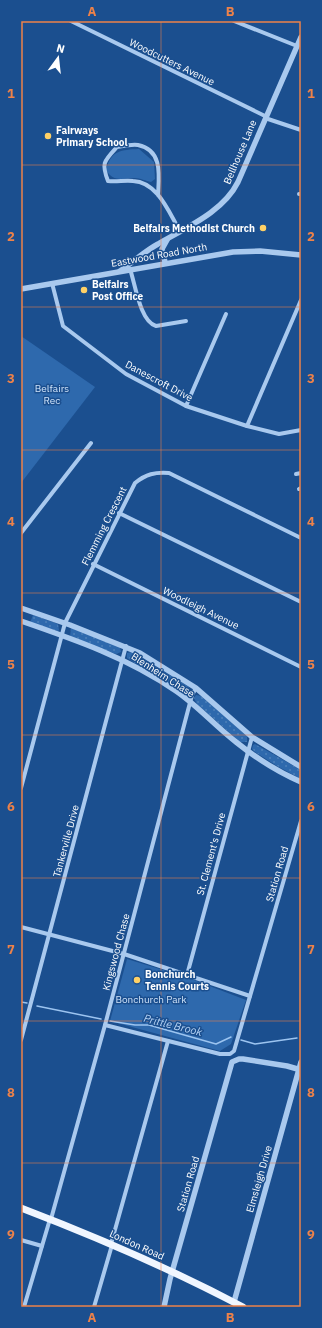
<svg xmlns="http://www.w3.org/2000/svg" width="322" height="1328" font-family="'IBM Plex Sans',sans-serif">
	<defs>
		<pattern id="grass-dots" width="8" height="8" patternUnits="userSpaceOnUse"><rect width="8" height="8" fill="#2e69ad"/><path d="M2 2h.1M6 6h.1" fill="none" stroke="#4d80b9" stroke-width="1.8" stroke-linecap="round"/></pattern>
	</defs>
	<rect width="100%" height="100%" fill="#1b4f8f"/>
	<g fill="url(#grass-dots)">
		<path d="M33,615l25,9 1,6 -1,1 -28,-8z"/>
		<path d="M71,628l49,19 1,5 -5,2 -46,-17z"/>
		<path d="M132,652l57,35 1,5 -6,2 -57,-36v-5z"/>
		<path d="M196,695l5,1 46,40v6h-7l-43,-38 -3,-6z"/>
		<path d="M255,744l46,26v9l-24,-13 -22,-14 -3,-3 1,-4z"/>
	</g>
	<g fill="#2e69ad">
		<path d="M139,149l15,13 1,17 -4,3c-5,-1 -11,-4 -16,-4 -13,0 -21,5 -29,-8 5,-20 15,-20 33,-21z"/>
		<path d="M21,336l74,51 -74,96z"/>
		<path d="M127,959l59,18 60,23 -15,44 -11,7 -110,-30z"/>
	</g>
	<g fill="none" stroke-linecap="round" stroke-linejoin="round">
		<g stroke="#9cc4f0" stroke-width="1.5">
			<path d="M21,1002l6,1"/>
			<path d="M37,1006l64,13"/>
			<path d="M110,1021l25,4h14l67,19 15,-7"/>
			<path d="M241,1040l14,4 42,-6"/>
		</g>
		<g stroke="#a9c9ee" stroke-width="4">
			<path d="M71,21l194,95"/>
			<path d="M234,21l63,25"/>
			<path d="M265,118l36,12"/>
			<path d="M299,194h2"/>
			<path d="M158,195c1,-19 5,-45 -20,-50 -6,-1 -15,1 -21,2 -13,14 -16,16 -9,34 9,1 17,-1 25,0 25,1 36,32 47,50"/>
			<path d="M130,269c5,14 10,53 26,57l30,-5"/>
			<path d="M52,283l11,43 63,48 60,32 61,20 32,8 22,-4"/>
			<path d="M186,406l40,-92"/>
			<path d="M247,426l54,-126"/>
			<path d="M296,474l5,-1"/>
			<path d="M299,489l2,-1"/>
			<path d="M119,513l182,89"/>
			<path d="M21,533l70,-90"/>
			<path d="M93,564l208,103"/>
			<path d="M21,788l44,-165 70,-140c11,-9 20,-11 34,-10l132,65"/>
			<path d="M21,927l103,27 126,42"/>
			<path d="M187,975l65,-238"/>
			<path d="M105,1025l115,29h10l4,-3 67,-230"/>
			<path d="M21,1040l105,-394"/>
			<path d="M51,1219l54,-194 87,-330 4,-7"/>
			<path d="M21,1240l21,6"/>
			<path d="M111,1244l57,-203"/>
			<path d="M24,1307l26,-88"/>
			<path d="M94,1307l18,-62"/>
		</g>
		<g stroke="#a9c9ee" stroke-width="5.5">
			<path d="M165,262l-3,-13 5,-9"/>
			<path d="M120,271c13,-9 25,-20 38,-27 29,-17 65,-32 80,-62l63,-145"/>
			<path d="M21,289l212,-37 27,-1 41,4"/>
			<path d="M21,608l49,17 70,28 56,35 56,49 49,30"/>
			<path d="M21,621c55,19 107,37 155,70 22,15 39,35 60,51 20,16 42,30 65,40"/>
			<path d="M234,1302l67,-240"/>
			<path d="M164,1307l6,-28 62,-217 7,-3h4l44,7 14,4"/>
		</g>
		<path stroke="#f0f6ff" stroke-width="7" d="M21,1208c76,29 150,61 222,99"/>
	</g>
	<path fill="none" stroke="#ee8249" stroke-width="1" stroke-opacity="0.55" d="M161,21v1286M21,165h280M21,307h280M21,450h280M21,593h280M21,735h280M21,878h280M21,1021h280M21,1163h280"/>
	<g fill="#ffd166" stroke="#1b4f8f" stroke-width="1.5">
		<circle cx="48" cy="136" r="4"/>
		<circle cx="263" cy="228" r="4"/>
		<circle cx="84" cy="290" r="4"/>
		<circle cx="137" cy="980" r="4"/>
	</g>
	<g text-anchor="middle" dominant-baseline="central" stroke-width="3" stroke-linejoin="round" paint-order="stroke">
		<g font-size="10" fill="#fff" stroke="#1b4f8f">
			<text transform="translate(172 62) rotate(26)">Woodcutters Avenue</text>
			<text transform="translate(240 152) rotate(-67)">Bellhouse Lane</text>
			<text transform="translate(159 255) rotate(-10)">Eastwood Road North</text>
			<text transform="translate(159 381) rotate(28)">Danescroft Drive</text>
			<text transform="translate(104 526) rotate(-63)">Flemming Crescent</text>
			<text transform="translate(201 608) rotate(26)">Woodleigh Avenue</text>
			<text transform="translate(163 675) rotate(33)">Blenheim Chase</text>
			<text transform="translate(66 841) rotate(-75)">Tankerville Drive</text>
			<text transform="translate(211 854) rotate(-75)">St. Clement's Drive</text>
			<text transform="translate(277 874) rotate(-74)">Station Road</text>
			<text transform="translate(116 952) rotate(-75)">Kingswood Chase</text>
			<text transform="translate(259 1179) rotate(-74)">Elmsleigh Drive</text>
			<text transform="translate(188 1184) rotate(-74)">Station Road</text>
			<text transform="translate(137 1245) rotate(24)">London Road</text>
		</g>
		<g font-size="10" font-weight="bold" fill="#fff" stroke="#1b4f8f" text-anchor="start">
			<text x="56" y="130">Fairways<tspan x="56" dy="12">Primary School</tspan></text>
			<text x="255" y="228" text-anchor="end">Belfairs Methodist Church</text>
			<text x="92" y="284">Belfairs<tspan x="92" dy="12">Post Office</tspan></text>
			<text x="145" y="974">Bonchurch<tspan x="145" dy="12">Tennis Courts</tspan></text>
		</g>
		<g font-size="10" fill="#cfe3fa" stroke="#1b4f8f">
			<text x="52" y="388">Belfairs<tspan x="52" dy="12">Rec</tspan></text>
			<text x="151" y="999">Bonchurch Park</text>
		</g>
		<g font-size="11" font-style="italic" fill="#b5d3f5" stroke="#1b4f8f">
			<text transform="translate(173 1025) rotate(14)">Prittle Brook</text>
		</g>
	</g>
	<rect width="322" height="1328" fill="none" stroke="#1b4f8f" stroke-width="44"/>
	<g transform="translate(58 58) rotate(15)" stroke="#1b4f8f" stroke-width="3" paint-order="stroke">
	<path d="M0-3L7 15L0 10L-7 15Z" fill="#ffffff"/>
	<text y="-6" font-size="11" font-weight="bold" text-anchor="middle" fill="#ffffff">N</text>
	</g>
	<rect x="22" y="22" width="278" height="1284" fill="none" stroke="#ee8249" stroke-width="1.5"/>
	<g font-size="13" text-anchor="middle" font-weight="bold" fill="#ee8249">
		<text x="92" y="16">A</text>
		<text x="230" y="16">B</text>
		<text x="11" y="98">1</text>
		<text x="311" y="98">1</text>
		<text x="11" y="241">2</text>
		<text x="311" y="241">2</text>
		<text x="11" y="383">3</text>
		<text x="311" y="383">3</text>
		<text x="11" y="526">4</text>
		<text x="311" y="526">4</text>
		<text x="11" y="669">5</text>
		<text x="311" y="669">5</text>
		<text x="11" y="811">6</text>
		<text x="311" y="811">6</text>
		<text x="11" y="954">7</text>
		<text x="311" y="954">7</text>
		<text x="11" y="1097">8</text>
		<text x="311" y="1097">8</text>
		<text x="11" y="1239">9</text>
		<text x="311" y="1239">9</text>
		<text x="92" y="1322">A</text>
		<text x="230" y="1322">B</text>
	</g>
</svg>
